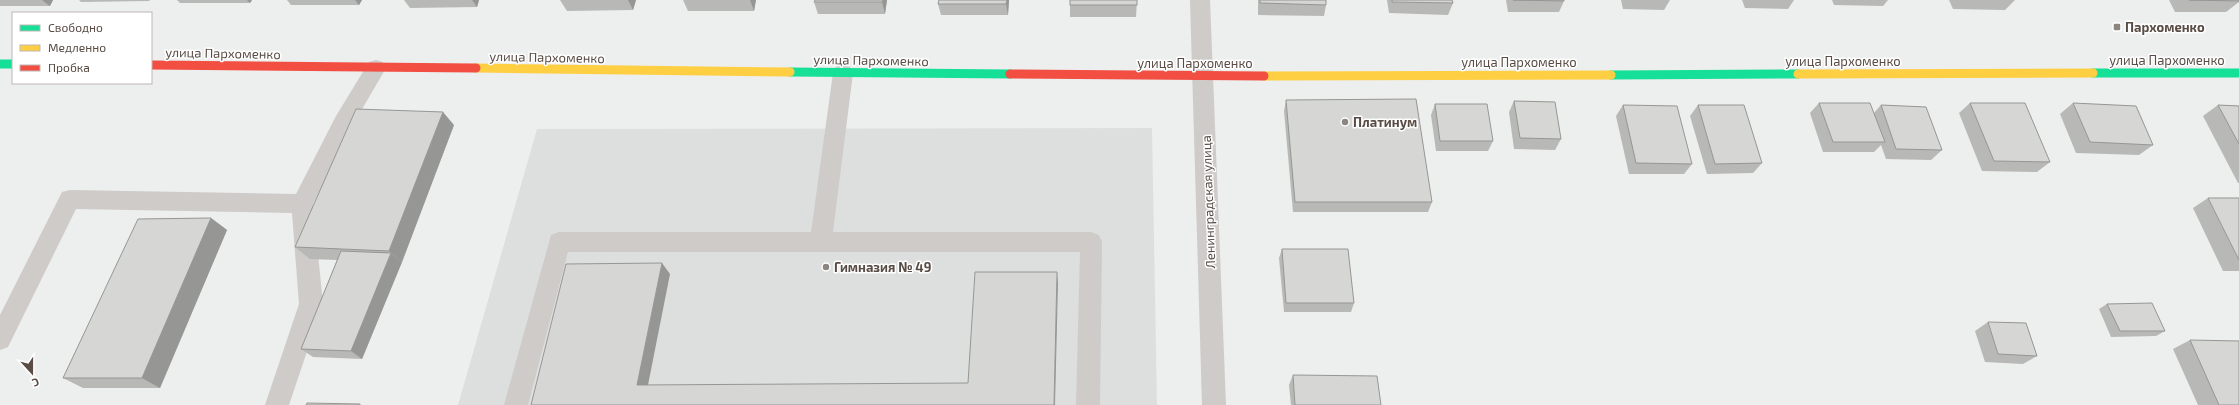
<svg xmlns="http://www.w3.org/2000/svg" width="2239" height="405" font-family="'Exo 2',sans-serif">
	<rect width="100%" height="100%" fill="#edeeee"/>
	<path fill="#dddfde" d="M1152,128l5,277h-699l79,-276z"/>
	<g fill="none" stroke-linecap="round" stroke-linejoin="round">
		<g fill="#cecbc9" fill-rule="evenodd">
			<path d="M376,60l7,2 3,6 -35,60 -38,76 10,100 -34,101h-24l34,-101 -7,-91 -216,-4 -68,138 -8,3v-35l62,-123 8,-2 226,4 40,-78 33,-54z"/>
			<path d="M843,65l7,2 3,6 -20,159h258l8,3 3,7 -2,163h-24l4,-153h-512l-40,153h-24l47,-170 8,-3h252l22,-159 3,-6z"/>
		</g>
		<path fill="#cecbc9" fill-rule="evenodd" d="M1190,0h20l16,405h-24z"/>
		<g stroke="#16e098" stroke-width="9">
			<path d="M0,64h13"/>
			<path d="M790,72l220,2"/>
			<path d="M2093,73h146"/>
			<path d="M1611,75l187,-1"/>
		</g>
		<g stroke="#ffcf43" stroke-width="9">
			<path d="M476,68l314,4"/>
			<path d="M1798,74l295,-1"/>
			<path d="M1264,76l347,-1"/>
		</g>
		<g stroke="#f24e42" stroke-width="9">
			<path d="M151,65l325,3"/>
			<path d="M1010,74l254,2"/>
		</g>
	</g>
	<g fill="#b8b8b6">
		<path d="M0,0h53l-3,6h-50z"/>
		<path d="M79,0h71l-1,1 -68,1z"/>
		<path d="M177,0h75l-2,3h-70z"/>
		<path d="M287,0h75l-3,5h-68z"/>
		<path d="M404,0h75l-2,7 -67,1z"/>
		<path d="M560,0h76l-3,10 -66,1z"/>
		<path d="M683,0h73l-2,11h-66z"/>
		<path d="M887,0l-2,14h-67l-4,-12z"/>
		<path d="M939,0h70l-1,15h-67l-3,-11z"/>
		<path d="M1137,0l-1,17h-66v-12z"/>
		<path d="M1258,0h68v5l-2,11 -66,-1z"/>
		<path d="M1387,0h65l1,3 -5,12 -59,-2z"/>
		<path d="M1506,0h58v1l-5,11h-51z"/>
		<path d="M1621,0h49l-6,10 -41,-1z"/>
		<path d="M1742,0h52l-6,9 -43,-1z"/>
		<path d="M1832,0h56l-5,6 -49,-1z"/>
		<path d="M1949,0h66l-10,10 -52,-1z"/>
		<path d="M2169,0h70v2l-13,10h-51z"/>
		<path d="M1286,100l146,102 -4,10h-135l-9,-101z"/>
		<path d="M1514,101l47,38 -6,11 -41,-1 -5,-37z"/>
		<path d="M1819,103l55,10 7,-8 61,45 -11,10 -45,-1 -5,-14 -7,7h-51l-13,-39z"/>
		<path d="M1970,103l80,59 -13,10 -55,-1 -23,-58z"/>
		<path d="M2073,103l80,42 -14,10 -63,-2 -16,-39z"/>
		<path d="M1435,104l58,37 -5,10h-52l-5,-36z"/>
		<path d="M1623,105l69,59 -8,10h-55l-13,-58z"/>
		<path d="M1698,105l64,58 -9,10 -46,1 -17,-58z"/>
		<path d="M2218,105l21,1v77h-1l-35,-67z"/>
		<path d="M454,125l-52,137 -40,97 -49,-2 -12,-8 36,-89 -27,-1 -15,-12z"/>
		<path d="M2208,198h31v73h-16l-30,-63z"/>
		<path d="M211,218l16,12 -67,158h-77l-20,-10z"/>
		<path d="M1282,249l72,54 -3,9h-67l-5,-54z"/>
		<path d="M2107,304l58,27 -9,5 -45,1 -12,-28z"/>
		<path d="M1988,322l49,34 -14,8 -38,-2 -10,-31z"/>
		<path d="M2190,340l49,65h-41l-25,-56z"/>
		<path d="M1293,375l88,30h-90l-2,-20z"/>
	</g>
	<g fill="#969694">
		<path d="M42,0h11l-3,6z"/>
		<path d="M247,0h5l-2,3z"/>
		<path d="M355,0h7l-3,5z"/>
		<path d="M472,0h7l-2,7z"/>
		<path d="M628,0h8l-3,10z"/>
		<path d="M750,0h6l-2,11z"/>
		<path d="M883,0h4l-2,14 -3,-12z"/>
		<path d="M1007,0h2l-1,15 -2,-11z"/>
		<path d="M443,112l11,13 -52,137 -13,-11z"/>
		<path d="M211,218l16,12 -67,158 -18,-10z"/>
		<path d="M391,253l11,9 -40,97 -11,-8z"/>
		<path d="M662,263l8,11 -24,121 -9,-10z"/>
		<path d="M1057,272l1,11 -3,122h-1z"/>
	</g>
	<g fill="#d6d6d4" stroke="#969694">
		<path d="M815,0h68l-1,2h-68z"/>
		<path d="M939,0h68l-1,4h-68z"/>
		<rect x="1070" y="0" width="67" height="5"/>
		<path d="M1260,0h66v5l-66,-2z"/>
		<path d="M1392,0h60l1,3 -61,-1z"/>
		<path d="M1513,0h51v1z"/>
		<path d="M2189,0h50v1z"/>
		<path d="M1416,99l16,103h-137l-9,-102z"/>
		<path d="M1514,101l41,1 6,37 -41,-1z"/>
		<path d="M1819,103h51l15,39h-52z"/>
		<path d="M1970,103h55l25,59 -56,-1z"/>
		<path d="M2073,103l63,3 17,39 -63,-3z"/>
		<path d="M1435,104h52l6,37h-53z"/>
		<path d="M1623,105l54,1 15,58 -56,-1z"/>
		<path d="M1698,105h46l18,58 -47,1z"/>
		<path d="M1881,105l45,2 16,43 -46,-1z"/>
		<path d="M2218,105l21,1v38z"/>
		<path d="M356,109l87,3 -54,139 -94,-4z"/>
		<path d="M2208,198h31v62z"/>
		<path d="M211,218l-69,160h-79l75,-159z"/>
		<path d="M1282,249h66l6,54h-68z"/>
		<path d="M341,251l50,2 -40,98 -50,-2z"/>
		<path d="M662,263l-25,122 331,-2 7,-111h82l-3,133h-523l35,-141z"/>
		<path d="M2152,303l13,28h-45l-13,-27z"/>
		<path d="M1988,322l38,1 11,33 -39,-2z"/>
		<path d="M2190,340l49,1v64h-20z"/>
		<path d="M1293,375l84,1 4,29h-86z"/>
		<path d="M307,403l53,1v1h-54z"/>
	</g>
	<g fill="#8d8580" stroke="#fff" stroke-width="1.5">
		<rect x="2113" y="23" width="8" height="8" rx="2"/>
		<circle cx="1345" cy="122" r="4"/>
		<circle cx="826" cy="267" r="4"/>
	</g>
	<g text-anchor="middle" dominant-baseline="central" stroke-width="3" stroke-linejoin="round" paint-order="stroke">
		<g font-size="13" font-weight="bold" fill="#594c45" stroke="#fff" text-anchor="start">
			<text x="2125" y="27">Пархоменко</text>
			<text x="1353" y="122">Платинум</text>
			<text x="834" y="267">Гимназия № 49</text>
		</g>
		<g font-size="13" fill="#594c45" stroke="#fff">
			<text transform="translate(223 53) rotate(1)">улица Пархоменко</text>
			<text transform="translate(547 57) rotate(1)">улица Пархоменко</text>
			<text transform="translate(871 60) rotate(1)">улица Пархоменко</text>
			<text x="2167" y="60">улица Пархоменко</text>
			<text x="1843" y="61">улица Пархоменко</text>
			<text x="1519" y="62">улица Пархоменко</text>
			<text x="1195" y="63">улица Пархоменко</text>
			<text transform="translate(1208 202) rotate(-92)">Ленинградская улица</text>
		</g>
	</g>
	<rect x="12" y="12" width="140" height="72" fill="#ffffff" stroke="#bdb7b5"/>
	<rect x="20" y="25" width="20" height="6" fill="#16e098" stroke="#bdb7b5"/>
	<text x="48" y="32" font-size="12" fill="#594c45">Свободно</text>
	<rect x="20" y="45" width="20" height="6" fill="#ffcf43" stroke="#bdb7b5"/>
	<text x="48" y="52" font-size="12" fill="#594c45">Медленно</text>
	<rect x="20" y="65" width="20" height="6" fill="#f24e42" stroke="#bdb7b5"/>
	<text x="48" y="72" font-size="12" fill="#594c45">Пробка</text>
	<g transform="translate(32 373) rotate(159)" stroke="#ffffff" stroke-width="3" paint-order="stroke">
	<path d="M0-3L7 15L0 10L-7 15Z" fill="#594c45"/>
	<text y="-6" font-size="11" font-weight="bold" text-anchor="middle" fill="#594c45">С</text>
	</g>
</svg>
